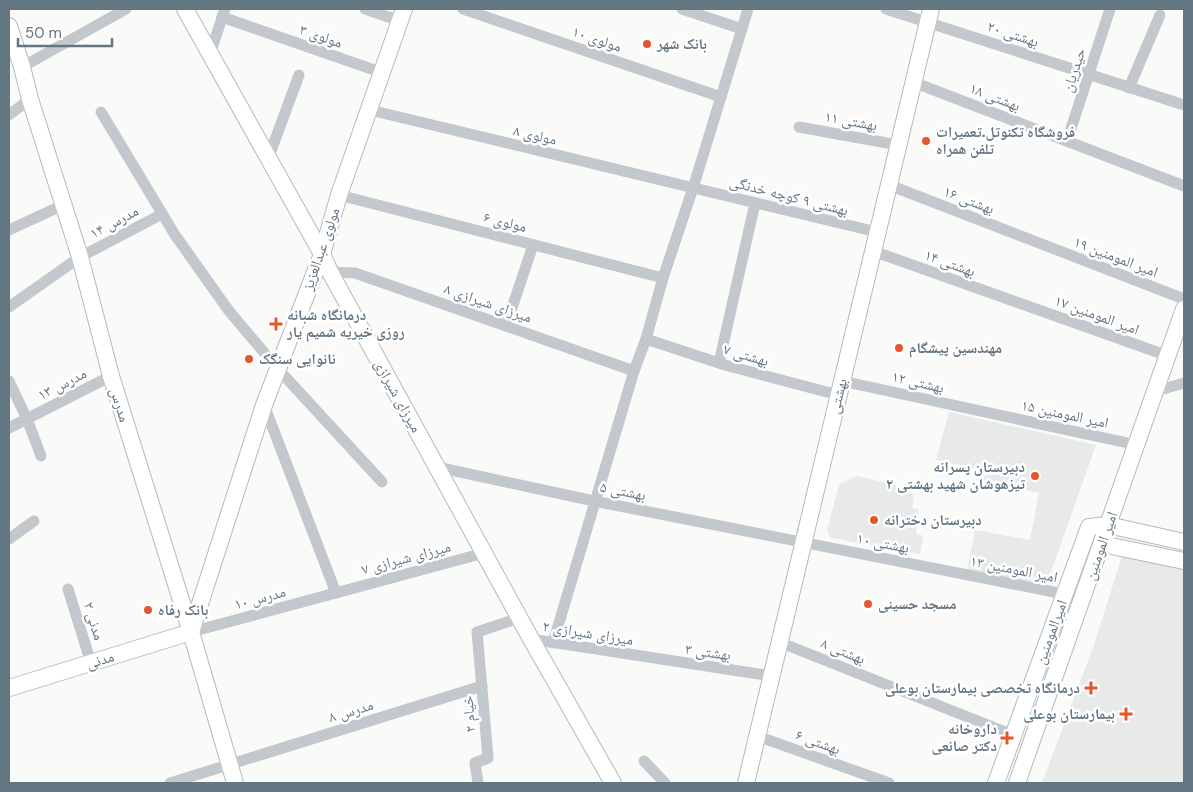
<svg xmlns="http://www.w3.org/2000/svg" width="1193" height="792" font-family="'DM Sans','Noto Naskh Arabic',sans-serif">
	<rect width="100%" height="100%" fill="#fafaf8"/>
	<g fill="#e8e9e9">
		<path d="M949,412l147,33 -50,141 -79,-16 8,-40 55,10 9,-47 -55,-12 1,-11 -49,-10z"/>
		<path d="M857,476l51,12 6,9 -2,11 7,1 -3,24 7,3 -3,18 -89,-16 -4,-7 12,-47z"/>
		<path d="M1122,556l62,14v213h-142l52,-138z"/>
	</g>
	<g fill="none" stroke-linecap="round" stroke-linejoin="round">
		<g stroke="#b3babf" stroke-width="18">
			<g id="secondary">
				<path d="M185,9l137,245 8,18 201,367 82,144"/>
				<path d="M9,26l13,41 8,32 50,158 31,119 80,256 44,151"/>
				<path d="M1102,544l82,17"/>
				<path d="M191,632l73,-227 58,-151 17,-59 65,-186"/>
				<path d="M9,688l182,-56"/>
				<path d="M746,783l185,-774"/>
				<path d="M996,783l93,-256 19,-2 76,17"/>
				<path d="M1017,783l167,-474"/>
			</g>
		</g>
		<g stroke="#c3c8cc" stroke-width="11">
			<path d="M365,9l35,12"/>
			<path d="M463,9l258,88"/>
			<path d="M682,9l60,20"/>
			<path d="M886,9l298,96"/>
			<path d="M222,17l161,56"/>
			<path d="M210,54l15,-45"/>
			<path d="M22,67l104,-58"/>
			<path d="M913,82l271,104"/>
			<path d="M1129,88l31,-73"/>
			<path d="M370,110l507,122"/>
			<path d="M101,112l74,123 54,76 49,58 104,113"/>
			<path d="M9,115l21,-16"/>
			<path d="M799,127l99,18"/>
			<path d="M1067,141l43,-132"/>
			<path d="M268,159l31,-84"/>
			<path d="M889,185l295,114"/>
			<path d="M339,195l324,83"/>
			<path d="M9,230l54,-25"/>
			<path d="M873,251l295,105"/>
			<path d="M330,272l25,1 279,98"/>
			<path d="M9,307l71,-50 82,-43"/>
			<path d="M506,326l27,-81"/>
			<path d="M646,339l79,26 113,30"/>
			<path d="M719,363l36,-160"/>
			<path d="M9,381l18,38 14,37"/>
			<path d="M842,381l295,64"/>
			<path d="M1156,391l28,-8"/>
			<path d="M264,405l72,188"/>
			<path d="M9,428l102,-52"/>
			<path d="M437,467l157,34 470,93"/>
			<path d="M9,539l25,-18"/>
			<path d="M68,589l23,74"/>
			<path d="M191,632l293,-79"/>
			<path d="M531,639l240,37"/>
			<path d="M779,642l234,93"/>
			<path d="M553,643l81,-272 12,-32 17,-61 30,-90 55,-179"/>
			<path d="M757,736l132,47"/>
			<path d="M644,761l21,22"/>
			<path d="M170,783l312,-97"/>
			<path d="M478,783l-3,-20 13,-5 -11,-126 42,-14"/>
		</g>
		<use href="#secondary" stroke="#fff" stroke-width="16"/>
	</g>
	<g fill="#e4572e" stroke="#fff" stroke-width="2">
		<circle cx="647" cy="44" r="5"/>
		<circle cx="926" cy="141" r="5"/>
		<path d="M273.5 316.5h5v5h5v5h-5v5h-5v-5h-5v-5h5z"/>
		<circle cx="899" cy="348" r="5"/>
		<circle cx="249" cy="359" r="5"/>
		<circle cx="1035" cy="476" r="5"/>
		<circle cx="874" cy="520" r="5"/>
		<circle cx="868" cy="604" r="5"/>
		<circle cx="148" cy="610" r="5"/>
		<path d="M1088.5 680.5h5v5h5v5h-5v5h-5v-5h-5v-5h5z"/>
		<path d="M1123.5 706.5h5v5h5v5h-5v5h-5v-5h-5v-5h5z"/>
		<path d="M1004.5 730.5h5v5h5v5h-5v5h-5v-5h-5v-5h5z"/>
	</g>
	<g text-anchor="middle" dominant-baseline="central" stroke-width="5" stroke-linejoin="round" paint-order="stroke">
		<g font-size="15" fill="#657683" stroke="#fff">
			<text transform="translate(1013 34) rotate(18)">بهشتی ۲۰</text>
			<text transform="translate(321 36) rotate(19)">مولوی ۳</text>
			<text transform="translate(597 39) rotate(19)">مولوی ۱۰</text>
			<text transform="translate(1074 70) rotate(-72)">حیدریان</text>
			<text transform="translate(995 97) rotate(21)">بهشتی ۱۸</text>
			<text transform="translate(851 121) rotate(10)">بهشتی ۱۱</text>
			<text transform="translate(535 135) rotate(13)">مولوی ۸</text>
			<text transform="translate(789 196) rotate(14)">بهشتی ۹ کوچه خدنگی</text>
			<text transform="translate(969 200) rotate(21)">بهشتی ۱۶</text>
			<text transform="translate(114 222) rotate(-28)">مدرس ۱۴</text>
			<text transform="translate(505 222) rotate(14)">مولوی ۶</text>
			<text transform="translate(321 249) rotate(-71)">مولوی عبدالعزیز</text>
			<text transform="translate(1116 257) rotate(21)">امیر المومنین ۱۹</text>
			<text transform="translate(950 263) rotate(20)">بهشتی ۱۴</text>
			<text transform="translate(488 303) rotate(19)">میرزای شیرازی ۸</text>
			<text transform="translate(1097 315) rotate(20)">امیر المومنین ۱۷</text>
			<text transform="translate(746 355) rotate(16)">بهشتی ۷</text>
			<text transform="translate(918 382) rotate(13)">بهشتی ۱۲</text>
			<text transform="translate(62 384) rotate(-27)">مدرس ۱۳</text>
			<text transform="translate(398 396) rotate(61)">میرزای شیرازی</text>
			<text transform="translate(838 396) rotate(-76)">بهشتی</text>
			<text transform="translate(120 405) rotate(73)">مدرس</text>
			<text transform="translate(1065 414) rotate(12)">امیر المومنین ۱۵</text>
			<text transform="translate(623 491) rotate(11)">بهشتی ۵</text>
			<text transform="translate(883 543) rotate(11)">بهشتی ۱۰</text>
			<text transform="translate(1101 546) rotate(-71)">امیر المومنین</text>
			<text transform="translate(406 558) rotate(-15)">میرزای شیرازی ۷</text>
			<text transform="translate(1014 569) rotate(11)">امیر المومنین ۱۳</text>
			<text transform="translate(260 598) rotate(-15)">مدرس ۱۰</text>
			<text transform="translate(94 621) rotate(73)">مدنی ۲</text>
			<text transform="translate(1051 632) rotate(-70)">امیرالمومنین</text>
			<text transform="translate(588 633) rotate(9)">میرزای شیرازی ۲</text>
			<text transform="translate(843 651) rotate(22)">بهشتی ۸</text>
			<text transform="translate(708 652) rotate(8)">بهشتی ۳</text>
			<text transform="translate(100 660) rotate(-17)">مدنی</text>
			<text transform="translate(351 711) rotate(-17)">مدرس ۸</text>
			<text transform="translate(469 714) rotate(-95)">خیام ۲</text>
			<text transform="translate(818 742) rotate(20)">بهشتی ۶</text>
		</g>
		<g font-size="15" font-weight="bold" fill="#657683" stroke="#fff" text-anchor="start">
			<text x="657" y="44">بانک شهر</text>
			<text x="936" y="132">فروشگاه تکنوتل.تعمیرات<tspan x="936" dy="17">تلفن همراه</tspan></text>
			<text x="287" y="315">درمانگاه شبانه<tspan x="287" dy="17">روزی خیریه شمیم یار</tspan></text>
			<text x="909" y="348">مهندسین پیشگام</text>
			<text x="259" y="359">نانوایی سنگک</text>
			<text x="1025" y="467" text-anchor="end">دبیرستان پسرانه<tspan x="1025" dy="17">تیزهوشان شهید بهشتی ۲</tspan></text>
			<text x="884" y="520">دبیرستان دخترانه</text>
			<text x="878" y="604">مسجد حسینی</text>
			<text x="158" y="610">بانک رفاه</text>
			<text x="1080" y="688" text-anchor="end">درمانگاه تخصصی بیمارستان بوعلی</text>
			<text x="1115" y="714" text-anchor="end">بیمارستان بوعلی</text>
			<text x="997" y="729" text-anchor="end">داروخانه<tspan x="997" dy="17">دکتر صانعی</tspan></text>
		</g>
	</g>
	<rect width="1193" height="792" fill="none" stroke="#657683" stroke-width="20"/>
	<path d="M18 38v8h94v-8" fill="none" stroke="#657683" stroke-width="2.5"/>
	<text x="25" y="38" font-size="15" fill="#657683" stroke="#ffffff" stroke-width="4" paint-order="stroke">50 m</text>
</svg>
